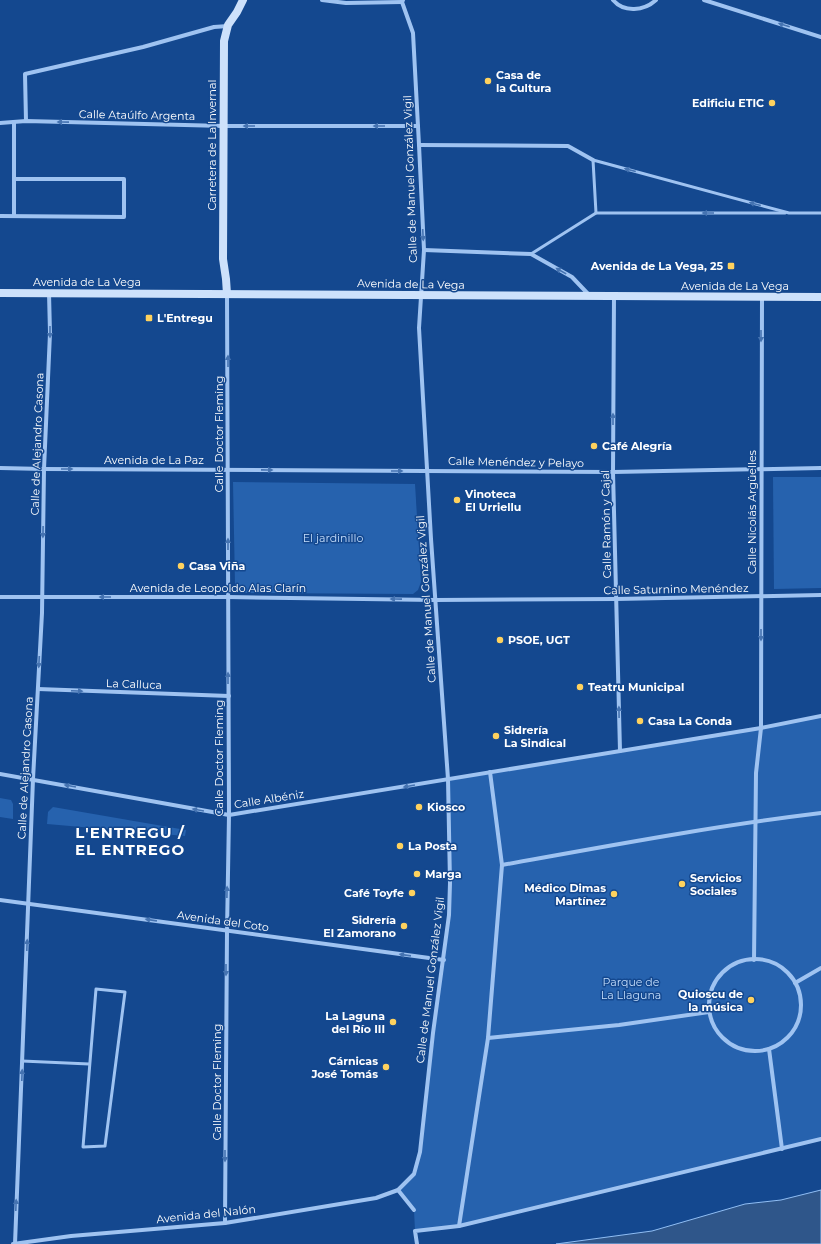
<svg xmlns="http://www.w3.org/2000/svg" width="821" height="1244" font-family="Montserrat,sans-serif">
	<rect width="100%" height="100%" fill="#14488f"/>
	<g fill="#2662ae">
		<path d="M773,477h48v111l-47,1z"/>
		<path d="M233,482l182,2 6,98 -3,8 -5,4 -167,-1 -8,-4 -3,-5z"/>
		<path d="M821,716v423l-362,87 -44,5 -1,-21 -16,-20 16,-16 6,-22 29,-237 -1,-136z"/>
		<path d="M0,798l11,2 2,4v15l-13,-2z"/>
		<path d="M53,807l133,23 -1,6 -138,-12 1,-12z"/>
	</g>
	<path fill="#2f568a" stroke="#90bef4" d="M821,1190v54h-265l96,-13 93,-27 36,-4z"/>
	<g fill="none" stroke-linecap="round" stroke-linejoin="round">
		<g stroke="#9fc3f1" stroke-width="3">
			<path d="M596,213l-3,-53 196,53h32"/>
			<path d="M531,254l65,-41h189"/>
			<path d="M96,989l29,3 -20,154 -22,1z"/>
			<path d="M22,1061l67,3"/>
		</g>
		<g stroke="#9fc3f1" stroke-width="4">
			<path d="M322,0l24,3 56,-1"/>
			<path d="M613,0c11,13 31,11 43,0"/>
			<path d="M704,0l117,37"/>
			<path d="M26,121l-1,-47 118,-27 71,-20 14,-1"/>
			<path d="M14,122v94"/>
			<path d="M0,123l26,-2 198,5h194"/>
			<path d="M419,145l149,1 25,14"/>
			<path d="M0,216l124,1v-38h-109"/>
			<path d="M424,250l107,4 41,23 18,19"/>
			<path d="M614,296l-1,176 7,279"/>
			<path d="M0,468l44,1 569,3 208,-4"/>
			<path d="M0,597h228l207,3 181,-1 205,-4"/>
			<path d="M38,689l191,7"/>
			<path d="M0,774l229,41 532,-87 60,-12"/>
			<path d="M502,865c106,-19 212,-39 319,-52"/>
			<path d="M0,900l444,60"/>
			<circle cx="755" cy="1005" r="46"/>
			<path d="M754,960l2,-187 5,-45 1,-431"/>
			<path d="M795,983l26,-15"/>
			<path d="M488,1038l131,-13 90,-13"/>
			<path d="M769,1049l13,100"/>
			<path d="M398,1190l16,20"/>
			<path d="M225,1223l2,-292 2,-116 -2,-521"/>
			<path d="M459,1226l29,-188 14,-173 -12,-93"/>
			<path d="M13,1244l58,-8 154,-13 151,-25 22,-8 16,-16 6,-22 13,-119 16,-118 1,-32 -2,-104 -17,-240 -12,-211 5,-78 -5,-105 -6,-112 -11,-31 1,-2"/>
			<path d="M15,1244l18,-465 9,-166 2,-144 6,-136 -1,-40"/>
			<path d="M417,1244l-2,-13 44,-5 362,-87"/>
		</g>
		<g stroke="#cde1fb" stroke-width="8">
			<path d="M0,293l821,4"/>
			<path d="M227,294l-1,-15 -3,-20 1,-218 4,-16 9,-13 6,-12"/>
		</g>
	</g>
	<defs><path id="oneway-solid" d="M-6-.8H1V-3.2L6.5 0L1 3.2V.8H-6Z"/></defs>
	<g fill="#4573b1">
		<use href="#oneway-solid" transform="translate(784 25) rotate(-163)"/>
		<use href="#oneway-solid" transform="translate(63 122) rotate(-179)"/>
		<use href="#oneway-solid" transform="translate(249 126) rotate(-180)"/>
		<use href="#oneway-solid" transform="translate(379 126) rotate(-180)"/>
		<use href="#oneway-solid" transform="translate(630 170) rotate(-165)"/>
		<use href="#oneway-solid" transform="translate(755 204) rotate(-165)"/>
		<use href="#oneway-solid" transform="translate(708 213) rotate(-180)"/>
		<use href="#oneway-solid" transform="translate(423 235) rotate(87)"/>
		<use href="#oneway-solid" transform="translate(561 271) rotate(-151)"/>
		<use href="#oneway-solid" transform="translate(50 332) rotate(90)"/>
		<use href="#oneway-solid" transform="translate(761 336) rotate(90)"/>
		<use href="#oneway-solid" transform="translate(228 361) rotate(-90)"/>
		<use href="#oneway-solid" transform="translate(613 419) rotate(-90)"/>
		<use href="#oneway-solid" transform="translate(67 469)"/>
		<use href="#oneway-solid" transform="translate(267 470) rotate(1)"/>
		<use href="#oneway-solid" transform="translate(397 471)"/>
		<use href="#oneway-solid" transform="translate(43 532) rotate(91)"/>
		<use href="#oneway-solid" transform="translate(228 544) rotate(-90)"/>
		<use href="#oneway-solid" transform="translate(105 597) rotate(180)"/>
		<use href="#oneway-solid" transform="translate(396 599) rotate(-179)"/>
		<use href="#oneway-solid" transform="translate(761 635) rotate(90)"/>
		<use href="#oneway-solid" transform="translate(39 662) rotate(93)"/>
		<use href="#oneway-solid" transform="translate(228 678) rotate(-90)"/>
		<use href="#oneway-solid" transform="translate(77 691) rotate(2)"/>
		<use href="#oneway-solid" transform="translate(619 712) rotate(-91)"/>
		<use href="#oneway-solid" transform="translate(70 786) rotate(-170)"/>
		<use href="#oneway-solid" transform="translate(409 786) rotate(170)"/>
		<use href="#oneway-solid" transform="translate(198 810) rotate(-170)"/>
		<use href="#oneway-solid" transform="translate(227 892) rotate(-89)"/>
		<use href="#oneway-solid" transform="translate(151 920) rotate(-172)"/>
		<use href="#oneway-solid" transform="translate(27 945) rotate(-88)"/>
		<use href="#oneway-solid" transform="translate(405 955) rotate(-172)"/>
		<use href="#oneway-solid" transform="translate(226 970) rotate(90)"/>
		<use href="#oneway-solid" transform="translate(22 1075) rotate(-88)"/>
		<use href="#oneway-solid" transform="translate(225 1156) rotate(90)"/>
		<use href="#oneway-solid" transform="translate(16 1205) rotate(-88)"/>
	</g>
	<g fill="#ffd25e" stroke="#14488f" stroke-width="1.5">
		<circle cx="488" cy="81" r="4"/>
		<circle cx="772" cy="103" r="4"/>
		<rect x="727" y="262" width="8" height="8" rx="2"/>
		<rect x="145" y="314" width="8" height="8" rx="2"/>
		<circle cx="594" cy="446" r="4"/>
		<circle cx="457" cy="500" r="4"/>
		<circle cx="181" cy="566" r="4"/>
		<circle cx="500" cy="640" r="4"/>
		<circle cx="580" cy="687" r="4"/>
		<circle cx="640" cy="721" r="4"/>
		<circle cx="496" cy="736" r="4"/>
		<circle cx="419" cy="807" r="4"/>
		<circle cx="400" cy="846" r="4"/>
		<circle cx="417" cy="874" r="4"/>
		<circle cx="682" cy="884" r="4"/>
		<circle cx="412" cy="893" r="4"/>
		<circle cx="614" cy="894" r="4"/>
		<circle cx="404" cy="926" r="4"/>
		<circle cx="751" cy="1000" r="4"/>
		<circle cx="393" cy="1022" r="4"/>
		<circle cx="386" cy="1067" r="4"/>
	</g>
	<g text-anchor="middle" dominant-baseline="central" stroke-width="3" stroke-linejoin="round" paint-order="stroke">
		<g font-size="11" font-weight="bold" fill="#fff" stroke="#14488f" text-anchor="start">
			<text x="496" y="75">Casa de<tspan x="496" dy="13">la Cultura</tspan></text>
			<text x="764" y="103" text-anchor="end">Edificiu ETIC</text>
			<text x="723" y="266" text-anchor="end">Avenida de La Vega, 25</text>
			<text x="157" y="318">L'Entregu</text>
			<text x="602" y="446">Café Alegría</text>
			<text x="465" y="494">Vinoteca<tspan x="465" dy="13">El Urriellu</tspan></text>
			<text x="189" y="566">Casa Viña</text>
			<text x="508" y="640">PSOE, UGT</text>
			<text x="588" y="687">Teatru Municipal</text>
			<text x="648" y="721">Casa La Conda</text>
			<text x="504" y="730">Sidrería<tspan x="504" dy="13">La Sindical</tspan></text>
			<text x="427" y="807">Kiosco</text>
			<text x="408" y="846">La Posta</text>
			<text x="425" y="874">Marga</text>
			<text x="690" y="878">Servicios<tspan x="690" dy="13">Sociales</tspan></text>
			<text x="606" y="888" text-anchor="end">Médico Dimas<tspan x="606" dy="13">Martínez</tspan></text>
			<text x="404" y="893" text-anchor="end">Café Toyfe</text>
			<text x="396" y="920" text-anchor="end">Sidrería<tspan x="396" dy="13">El Zamorano</tspan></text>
			<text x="743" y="994" text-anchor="end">Quioscu de<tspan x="743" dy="13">la música</tspan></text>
			<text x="385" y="1016" text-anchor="end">La Laguna<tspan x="385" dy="13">del Río III</tspan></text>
			<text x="378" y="1061" text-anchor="end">Cárnicas<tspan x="378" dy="13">José Tomás</tspan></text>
		</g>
		<g font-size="11" fill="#fff" stroke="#14488f">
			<text transform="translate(137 115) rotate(1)">Calle Ataúlfo Argenta</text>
			<text transform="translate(212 145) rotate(-90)">Carretera de La Invernal</text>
			<text transform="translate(410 179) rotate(-92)">Calle de Manuel González Vigil</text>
			<text x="87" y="282">Avenida de La Vega</text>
			<text transform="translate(411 284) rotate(1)">Avenida de La Vega</text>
			<text x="735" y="286">Avenida de La Vega</text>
			<text transform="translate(219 434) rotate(-90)">Calle Doctor Fleming</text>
			<text transform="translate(37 444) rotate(-88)">Calle de Alejandro Casona</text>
			<text x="154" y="460">Avenida de La Paz</text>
			<text transform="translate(516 462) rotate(1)">Calle Menéndez y Pelayo</text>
			<text transform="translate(752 512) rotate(-90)">Calle Nicolás Argüelles</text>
			<text transform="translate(606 524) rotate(-91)">Calle Ramón y Cajal</text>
			<text x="218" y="588">Avenida de Leopoldo Alas Clarín</text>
			<text transform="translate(676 589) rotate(-1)">Calle Saturnino Menéndez</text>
			<text transform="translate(426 599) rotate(-94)">Calle de Manuel González Vigil</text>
			<text transform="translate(134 684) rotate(2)">La Calluca</text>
			<text transform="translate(219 758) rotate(-90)">Calle Doctor Fleming</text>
			<text transform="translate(25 768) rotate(-87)">Calle de Alejandro Casona</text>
			<text transform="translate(269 799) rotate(-9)">Calle Albéniz</text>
			<text transform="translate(223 921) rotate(8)">Avenida del Coto</text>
			<text transform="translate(430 980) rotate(-83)">Calle de Manuel González Vigil</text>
			<text transform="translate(217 1082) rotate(-90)">Calle Doctor Fleming</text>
			<text transform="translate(206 1214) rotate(-6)">Avenida del Nalón</text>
		</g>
		<g font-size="11" fill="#c5defc" stroke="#14488f">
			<text x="333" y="538">El jardinillo</text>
			<text x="631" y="982">Parque de<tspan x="631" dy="13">La Llaguna</tspan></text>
		</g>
		<g font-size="15" font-weight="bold" letter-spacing="1" fill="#fff" stroke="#14488f">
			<text x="130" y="832">L'ENTREGU /<tspan x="130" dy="17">EL ENTREGO</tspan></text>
		</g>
	</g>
</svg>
